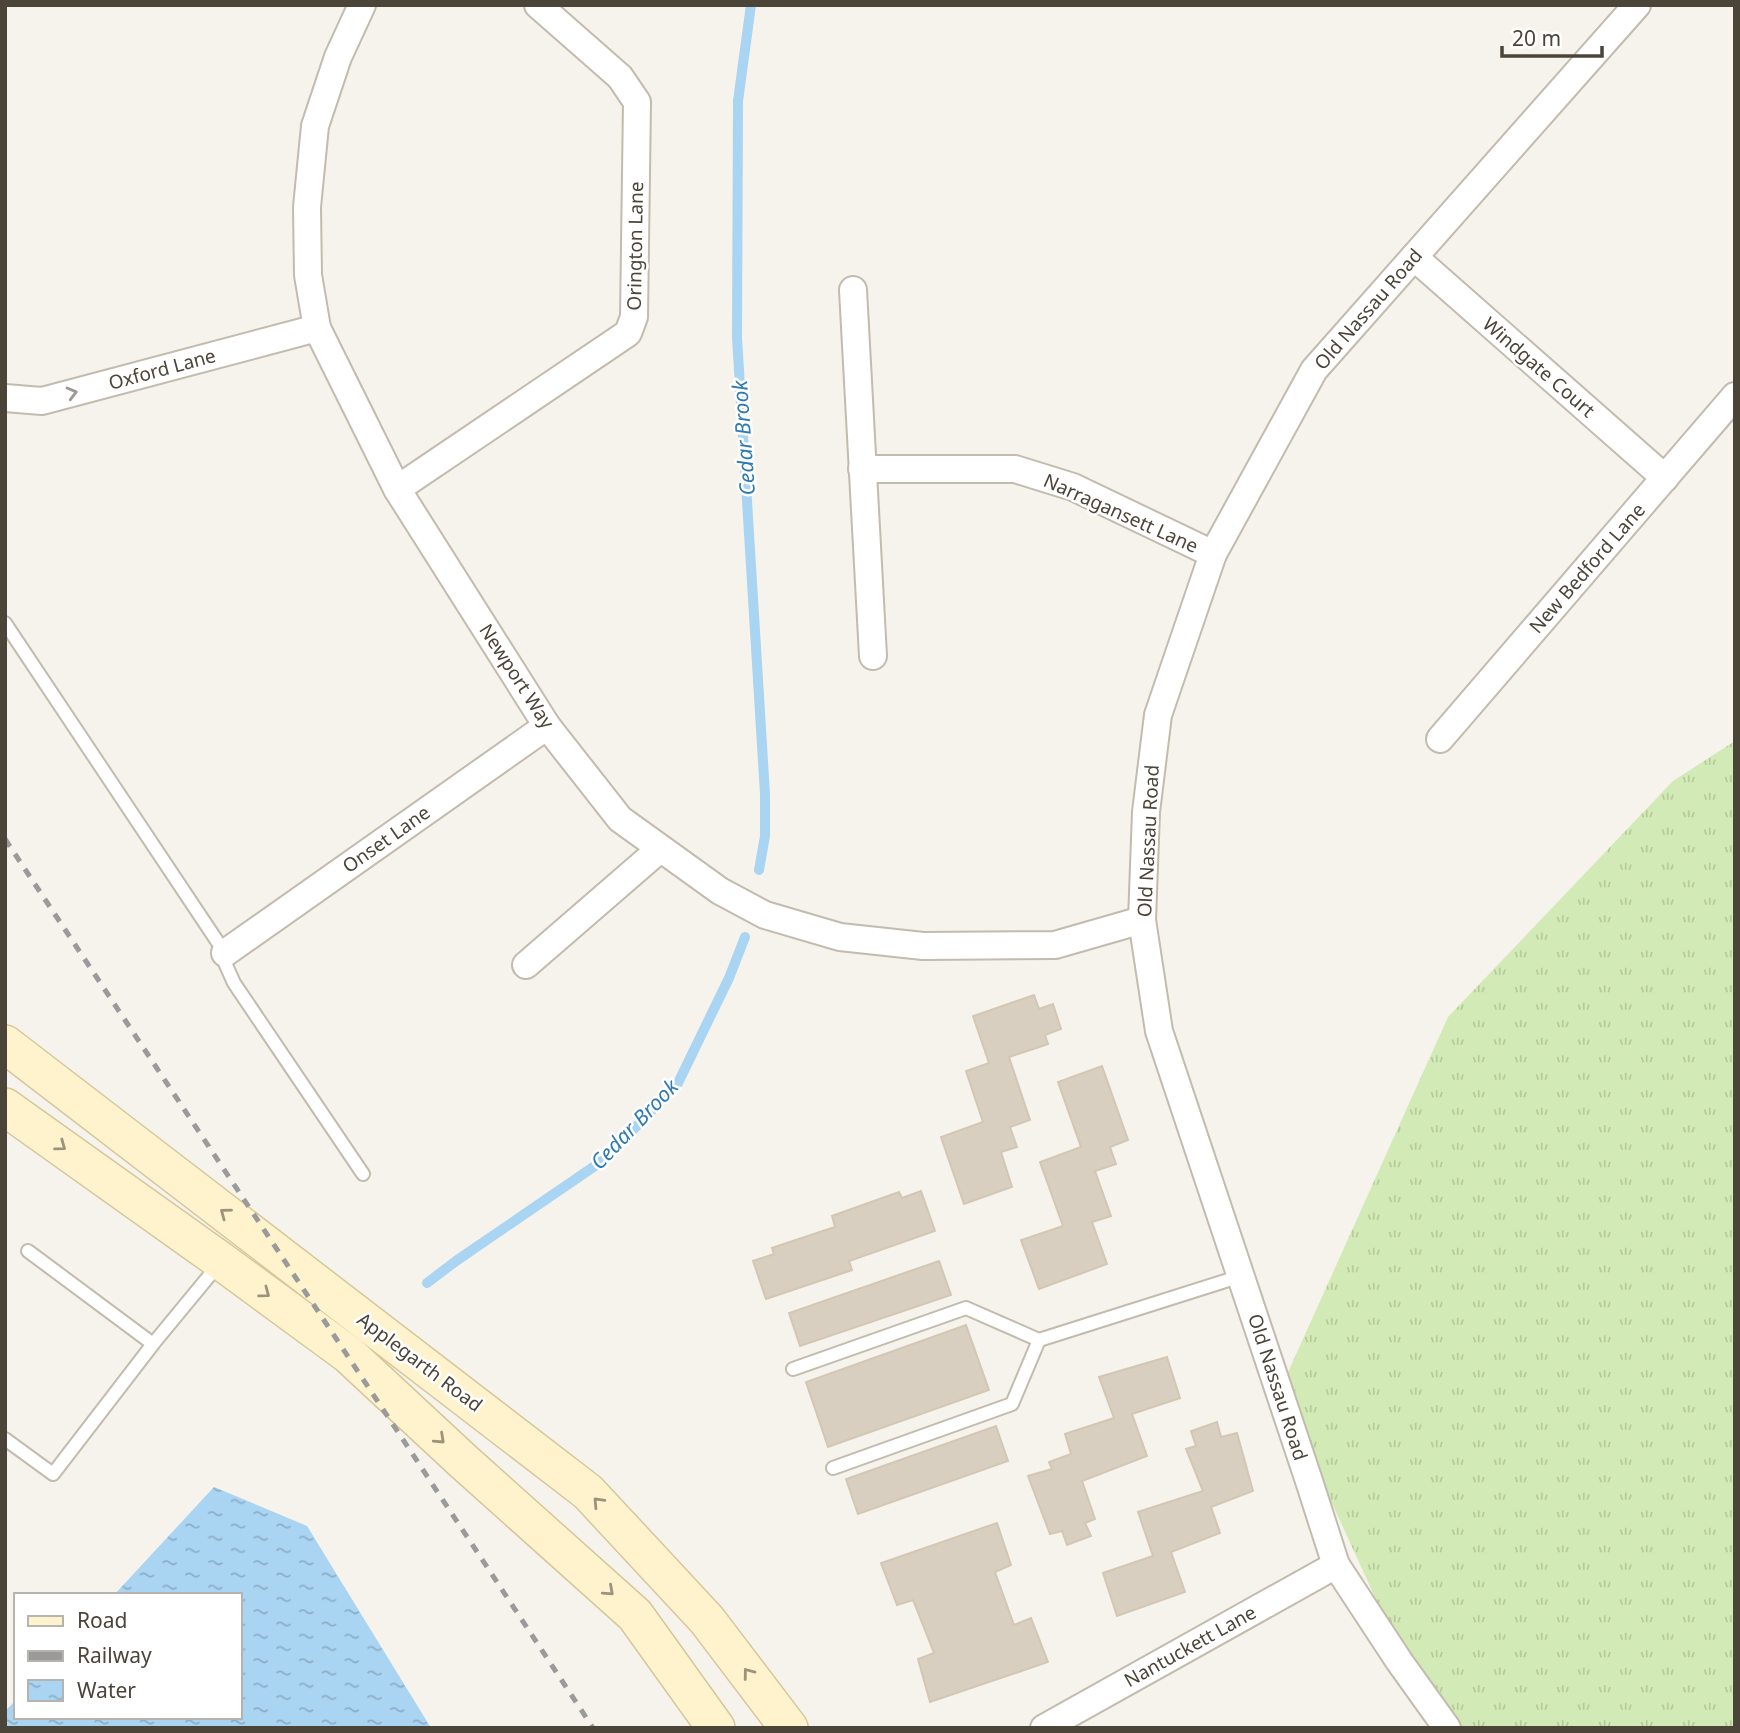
<svg xmlns="http://www.w3.org/2000/svg" width="1740" height="1733" font-family="'Noto Sans',sans-serif">
	<defs>
		<pattern id="grass-tufts" width="24" height="20" patternUnits="userSpaceOnUse" patternTransform="scale(1.75)"><rect width="24" height="20" fill="#d2eab5"/><path d="M3 7l-1-3M5 7V3M7 7l1-3M15 17l-1-3M17 17v-4M19 17l1-3" fill="none" stroke="#b6ca9c"/></pattern>
		<pattern id="water-ripples" width="26" height="14" patternUnits="userSpaceOnUse" patternTransform="scale(1.75)"><rect width="26" height="14" fill="#a9d4f2"/><path d="M2 4q2-2 4 0t4 0M15 11q2-2 4 0t4 0" fill="none" stroke="#8caec5"/></pattern>
	</defs>
	<rect width="100%" height="100%" fill="#f6f3ec"/>
	<path fill="url(#grass-tufts)" d="M1735,741v987h-300l-155,-338 168,-373 225,-236z"/>
	<path fill="url(#water-ripples)" d="M214,1487l93,39 124,202h-426v-17l11,-11v17h224v-122h-126z"/>
	<g fill="none" stroke-linecap="round" stroke-linejoin="round">
		<g stroke="#a9d4f2" stroke-width="10">
			<path d="M751,5l-13,96 -1,237 28,456v42l-6,34"/>
			<path d="M427,1283l29,-22 149,-102 73,-76 51,-105 16,-41"/>
		</g>
	</g>
	<g fill="#d8cfc1" stroke="#d3c7b4" stroke-width="2">
		<path d="M1034,995l5,14 14,-5 8,25 -16,6 3,9 -39,13 21,63 -20,7 7,20 -16,5 11,35 -48,17 -23,-67 42,-15 -17,-51 23,-8 -16,-47z"/>
		<path d="M1102,1066l26,74 -18,7 6,17 -21,7 16,45 -19,6 15,42 -68,25 -18,-49 42,-14 -23,-64 41,-15 -23,-65z"/>
		<path d="M921,1191l14,40 -86,30 3,9 -86,29 -13,-38 21,-7 -2,-6 63,-21 -3,-11 67,-24 3,6z"/>
		<path d="M939,1261l12,34 -151,51 -11,-33z"/>
		<path d="M966,1325l23,65 -161,57 -22,-65z"/>
		<path d="M1167,1357l13,41 -48,16 15,42 -65,25 13,38 -10,4 6,13 -24,9 -5,-14 -12,3 -22,-58 24,-7 -3,-7 22,-8 -6,-20 49,-16 -15,-41z"/>
		<path d="M1217,1422l4,15 16,-4 16,58 -42,16 9,26 -49,19 14,40 -68,24 -14,-43 50,-17 -15,-44 65,-21 -17,-42 10,-3 -5,-15z"/>
		<path d="M996,1426l12,35 -150,53 -12,-35z"/>
		<path d="M997,1523l14,42 -16,7 19,53 17,-7 17,44 -118,40 -12,-43 16,-6 -21,-53 -16,5 -16,-42z"/>
	</g>
	<g fill="none" stroke-linecap="round" stroke-linejoin="round">
		<g stroke="#c2bbae" stroke-width="16">
			<g id="lane">
				<path d="M5,623l220,330v10l9,20 129,191"/>
				<path d="M28,1251l125,93"/>
				<path d="M793,1369l173,-61 73,32"/>
				<path d="M5,1439l48,35 100,-130 66,-80"/>
				<path d="M833,1468l179,-64 27,-64 202,-64"/>
			</g>
		</g>
		<g stroke="#c2bbae" stroke-width="30">
			<g id="street">
				<path d="M362,5l-24,52 -23,69 -8,81 1,68 9,53 80,161 150,237 73,93 100,72 45,24 75,22 83,9 132,-1 87,-25"/>
				<path d="M1414,257l251,221"/>
				<path d="M853,290l20,366"/>
				<path d="M5,398l37,3 275,-73"/>
				<path d="M862,469h153l58,18 140,67"/>
				<path d="M397,489l231,-156 6,-16 3,-215 -17,-25 -82,-72"/>
				<path d="M1440,739l295,-343"/>
				<path d="M225,953l322,-227"/>
				<path d="M526,965l134,-116"/>
				<path d="M1044,1728l292,-163"/>
				<path d="M1447,1728l-48,-67 -63,-96 -27,-84 -150,-450 -17,-111 4,-108 12,-97 55,-161 101,-184 323,-365"/>
			</g>
		</g>
		<g stroke="#d6c79b" stroke-width="40">
			<g id="secondary">
				<path d="M5,1044l583,448 119,128 82,108"/>
				<path d="M5,1107l216,154 128,94 114,106 172,154 81,113"/>
			</g>
		</g>
		<use href="#lane" stroke="#fff" stroke-width="12"/>
		<use href="#street" stroke="#fff" stroke-width="26"/>
		<use href="#secondary" stroke="#fff3cd" stroke-width="37"/>
		<path stroke="#9a9a9a" stroke-width="5" stroke-dasharray="9 9" stroke-linecap="butt" d="M5,839c196,296 393,592 588,889"/>
	</g>
	<defs><path id="oneway-chevron" d="M-2-3.5L2.5 0L-2 3.5" fill="none" stroke-width="1.6" stroke-linecap="round" stroke-linejoin="round" transform="scale(1.75)"/></defs>
	<use stroke="#9c9892" href="#oneway-chevron" transform="translate(72 393) rotate(-15)"/>
	<g stroke="#9c937c">
		<use href="#oneway-chevron" transform="translate(61 1146) rotate(36)"/>
		<use href="#oneway-chevron" transform="translate(225 1213) rotate(-143)"/>
		<use href="#oneway-chevron" transform="translate(265 1293) rotate(37)"/>
		<use href="#oneway-chevron" transform="translate(440 1439) rotate(43)"/>
		<use href="#oneway-chevron" transform="translate(598 1502) rotate(-133)"/>
		<use href="#oneway-chevron" transform="translate(609 1591) rotate(42)"/>
		<use href="#oneway-chevron" transform="translate(748 1673) rotate(-127)"/>
	</g>
	<g text-anchor="middle" dominant-baseline="central" stroke-width="5" stroke-linejoin="round" paint-order="stroke">
		<g font-size="19" fill="#4b4439" stroke="#fff">
			<text transform="translate(635 246) rotate(-89)">Orington Lane</text>
			<text transform="translate(1368 309) rotate(-49)">Old Nassau Road</text>
			<text transform="translate(1539 367) rotate(41)">Windgate Court</text>
			<text transform="translate(162 369) rotate(-15)">Oxford Lane</text>
			<text transform="translate(1121 513) rotate(24)">Narragansett Lane</text>
			<text transform="translate(1587 568) rotate(-49)">New Bedford Lane</text>
			<text transform="translate(517 676) rotate(57)">Newport Way</text>
			<text transform="translate(386 839) rotate(-35)">Onset Lane</text>
			<text transform="translate(1148 841) rotate(-87)">Old Nassau Road</text>
			<text transform="translate(420 1362) rotate(37)">Applegarth Road</text>
			<text transform="translate(1278 1387) rotate(72)">Old Nassau Road</text>
			<text transform="translate(1190 1646) rotate(-29)">Nantuckett Lane</text>
		</g>
		<g font-size="21" font-style="italic" fill="#2e7ab2" stroke="#fff">
			<text transform="translate(743 438) rotate(-94)">Cedar Brook</text>
			<text transform="translate(634 1124) rotate(-46)">Cedar Brook</text>
		</g>
	</g>
	<rect width="1740" height="1733" fill="none" stroke="#4b4439" stroke-width="14"/>
	<rect x="14" y="1593" width="228" height="126" fill="#ffffff" stroke="#b7b4b0" stroke-width="2"/>
	<rect x="28" y="1616" width="35" height="10" fill="#fff3cd" stroke="#b7b4b0" stroke-width="2"/>
	<text x="77" y="1628" font-size="21" fill="#4b4439">Road</text>
	<rect x="28" y="1651" width="35" height="10" fill="#9a9a9a" stroke="#b7b4b0" stroke-width="2"/>
	<text x="77" y="1663" font-size="21" fill="#4b4439">Railway</text>
	<rect x="28" y="1680" width="35" height="21" fill="url(#water-ripples)" stroke="#b7b4b0" stroke-width="2"/>
	<text x="77" y="1698" font-size="21" fill="#4b4439">Water</text>
	<path d="M1502 46v10h100v-10" fill="none" stroke="#4b4439" stroke-width="3.5"/>
	<text x="1512" y="46" font-size="21" fill="#4b4439" stroke="#ffffff" stroke-width="5" paint-order="stroke">20 m</text>
</svg>
